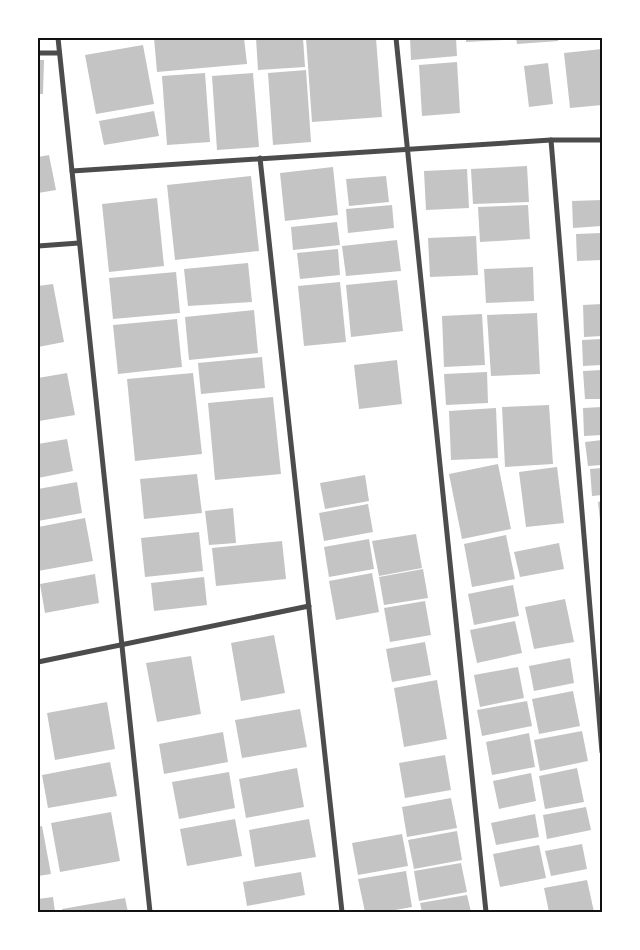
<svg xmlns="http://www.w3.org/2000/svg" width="640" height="950" font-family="'Work Sans',sans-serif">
	<rect width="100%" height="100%" fill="#fff"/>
	<g fill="#c4c4c4">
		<path d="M154,38h90l3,26 -90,8z"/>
		<path d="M256,38h47l2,29 -47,3z"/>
		<path d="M306,38h70l6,79 -70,5z"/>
		<path d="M410,38h46l1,18 -46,4z"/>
		<path d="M466,38h38v2l-38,2z"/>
		<path d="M516,38h42v3l-41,3z"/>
		<path d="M143,45l11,59 -58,10 -11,-59z"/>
		<path d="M602,49v56l-32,3 -6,-55z"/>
		<path d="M38,60h6l-1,34h-5z"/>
		<path d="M457,62l3,51 -38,3 -3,-51z"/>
		<path d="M548,63l5,41 -24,3 -5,-41z"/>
		<path d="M306,70l5,72 -38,3 -5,-72z"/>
		<path d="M205,73l5,69 -43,3 -5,-69z"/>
		<path d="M253,73l6,74 -42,3 -5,-74z"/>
		<path d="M154,111l5,25 -55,9 -5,-24z"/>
		<path d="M49,155l7,35 -18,3v-36z"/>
		<path d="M527,166l2,36 -56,2 -2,-35z"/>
		<path d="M333,167l5,48 -53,6 -5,-48z"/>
		<path d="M467,169l2,39 -43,2 -2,-39z"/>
		<path d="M251,176l8,75 -84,9 -8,-75z"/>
		<path d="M386,176l3,26 -40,4 -3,-27z"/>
		<path d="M157,198l7,68 -55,6 -7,-68z"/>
		<path d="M602,200v26l-29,2 -1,-27z"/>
		<path d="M392,205l2,23 -46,5 -2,-24z"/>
		<path d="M528,205l2,34 -50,3 -2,-35z"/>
		<path d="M337,222l3,23 -47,5 -2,-23z"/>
		<path d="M602,233v27l-25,1 -1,-27z"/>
		<path d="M476,236l2,39 -48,2 -2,-39z"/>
		<path d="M397,240l4,31 -55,5 -4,-30z"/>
		<path d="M338,249l2,26 -40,4 -3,-26z"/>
		<path d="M248,263l4,39 -64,4 -4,-37z"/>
		<path d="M533,267l1,34 -48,2 -2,-34z"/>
		<path d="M176,272l4,41 -67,6 -4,-41z"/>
		<path d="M397,280l6,51 -52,6 -5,-52z"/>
		<path d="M340,282l6,60 -42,4 -6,-60z"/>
		<path d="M53,284l11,58 -26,5v-61z"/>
		<path d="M602,304v32l-18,1 -1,-32z"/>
		<path d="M254,310l4,43 -69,7 -4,-43z"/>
		<path d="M537,313l3,61 -49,2 -4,-61z"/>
		<path d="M482,314l3,51 -41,2 -2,-51z"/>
		<path d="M177,319l5,48 -64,7 -5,-49z"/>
		<path d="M602,339v26l-19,1 -1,-26z"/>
		<path d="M262,357l3,31 -64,6 -3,-31z"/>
		<path d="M397,360l5,44 -43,5 -5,-44z"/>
		<path d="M602,370v29h-17l-2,-28z"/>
		<path d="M487,372l1,31 -42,2 -2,-31z"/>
		<path d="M67,373l8,42 -36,6 -1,-43z"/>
		<path d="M193,373l9,81 -67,7 -8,-82z"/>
		<path d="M273,397l8,77 -66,6 -7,-77z"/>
		<path d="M549,405l4,59 -48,3 -3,-60z"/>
		<path d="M602,407v28l-18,1 -1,-28z"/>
		<path d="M496,408l2,50 -47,2 -2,-49z"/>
		<path d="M67,439l6,32 -35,7v-34z"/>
		<path d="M602,440v25l-14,1 -3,-24z"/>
		<path d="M498,464l13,65 -49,10 -13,-65z"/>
		<path d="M557,467l7,56 -38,4 -7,-55z"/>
		<path d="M602,468v27l-10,1 -2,-27z"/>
		<path d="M197,474l5,39 -58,6 -4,-40z"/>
		<path d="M365,475l4,26 -44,8 -5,-26z"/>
		<path d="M77,482l5,31 -44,8v-32z"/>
		<path d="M602,501v28h-1l-3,-27z"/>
		<path d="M368,504l5,28 -49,9 -5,-28z"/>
		<path d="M233,508l3,35 -27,2 -4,-34z"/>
		<path d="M85,518l8,43 -55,10v-44z"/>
		<path d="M199,532l4,39 -58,6 -4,-39z"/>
		<path d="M416,534l6,34 -43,8 -7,-35z"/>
		<path d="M506,535l9,44 -43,8 -8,-43z"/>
		<path d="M369,539l5,30 -45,8 -5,-30z"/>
		<path d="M282,541l4,38 -70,7 -4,-38z"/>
		<path d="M559,543l5,26 -44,8 -6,-25z"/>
		<path d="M423,569l5,29 -44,7 -5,-28z"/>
		<path d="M372,573l7,39 -43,8 -7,-39z"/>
		<path d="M95,574l4,29 -54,10 -5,-29z"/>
		<path d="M204,577l3,28 -53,6 -3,-28z"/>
		<path d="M513,585l6,31 -45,9 -6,-31z"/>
		<path d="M565,599l9,43 -40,7 -9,-42z"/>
		<path d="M425,601l6,34 -41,7 -6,-34z"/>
		<path d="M515,621l7,32 -45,10 -7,-33z"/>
		<path d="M274,635l11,58 -44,8 -10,-58z"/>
		<path d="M425,642l6,33 -39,7 -6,-33z"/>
		<path d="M191,656l10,58 -44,8 -11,-59z"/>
		<path d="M570,658l4,25 -40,8 -5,-25z"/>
		<path d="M518,667l6,31 -44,9 -6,-32z"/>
		<path d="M437,680l10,59 -43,8 -10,-59z"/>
		<path d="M573,691l7,35 -41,8 -7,-35z"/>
		<path d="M527,701l5,25 -50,10 -5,-26z"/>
		<path d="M107,702l8,47 -60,11 -8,-47z"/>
		<path d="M300,709l7,38 -65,11 -7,-38z"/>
		<path d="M582,731l6,30 -48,10 -6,-31z"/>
		<path d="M223,732l5,30 -64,12 -5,-30z"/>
		<path d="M529,733l6,34 -43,8 -6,-33z"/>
		<path d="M445,755l6,35 -46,8 -6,-35z"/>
		<path d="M110,762l7,34 -69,12 -6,-33z"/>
		<path d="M297,768l7,39 -58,11 -7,-39z"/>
		<path d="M577,768l7,34 -39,7 -6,-33z"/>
		<path d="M229,772l6,36 -56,11 -7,-37z"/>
		<path d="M531,773l5,28 -37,8 -6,-28z"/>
		<path d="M451,798l6,30 -50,9 -5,-30z"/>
		<path d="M586,807l5,23 -44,9 -4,-24z"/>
		<path d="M111,812l9,49 -60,11 -9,-49z"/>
		<path d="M535,814l4,23 -43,8 -5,-22z"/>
		<path d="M235,819l7,37 -55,10 -7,-37z"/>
		<path d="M309,819l7,38 -61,10 -6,-37z"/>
		<path d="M42,826l9,48 -13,2v-49z"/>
		<path d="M457,831l5,29 -48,9 -6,-29z"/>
		<path d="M402,834l6,32 -50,9 -6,-32z"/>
		<path d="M582,844l5,25 -36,7 -6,-25z"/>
		<path d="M539,845l7,33 -46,9 -7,-33z"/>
		<path d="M461,863l6,29 -48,9 -5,-30z"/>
		<path d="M406,871l6,36 -28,5h-19l-7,-33z"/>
		<path d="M301,872l4,23 -58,11 -4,-24z"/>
		<path d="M587,880l7,32h-45l-5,-24z"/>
		<path d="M467,895l4,17h-49l-2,-9z"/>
		<path d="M53,897l2,15h-17v-13z"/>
		<path d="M125,898l3,14h-65l-1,-3z"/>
	</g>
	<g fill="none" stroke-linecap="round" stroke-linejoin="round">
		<g stroke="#4c4c4c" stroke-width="5">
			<path d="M58,38l92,874"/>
			<path d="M396,38l90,874"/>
			<path d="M38,53h21"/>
			<path d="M551,140l51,612"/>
			<path d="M260,158l82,754"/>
			<path d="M72,171l479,-31h51"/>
			<path d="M38,246l41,-3"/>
			<path d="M38,662l271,-56"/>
		</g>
	</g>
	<rect width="640" height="950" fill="none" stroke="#ffffff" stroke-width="78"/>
	<rect x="39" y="39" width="562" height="872" fill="none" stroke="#111" stroke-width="2"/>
</svg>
